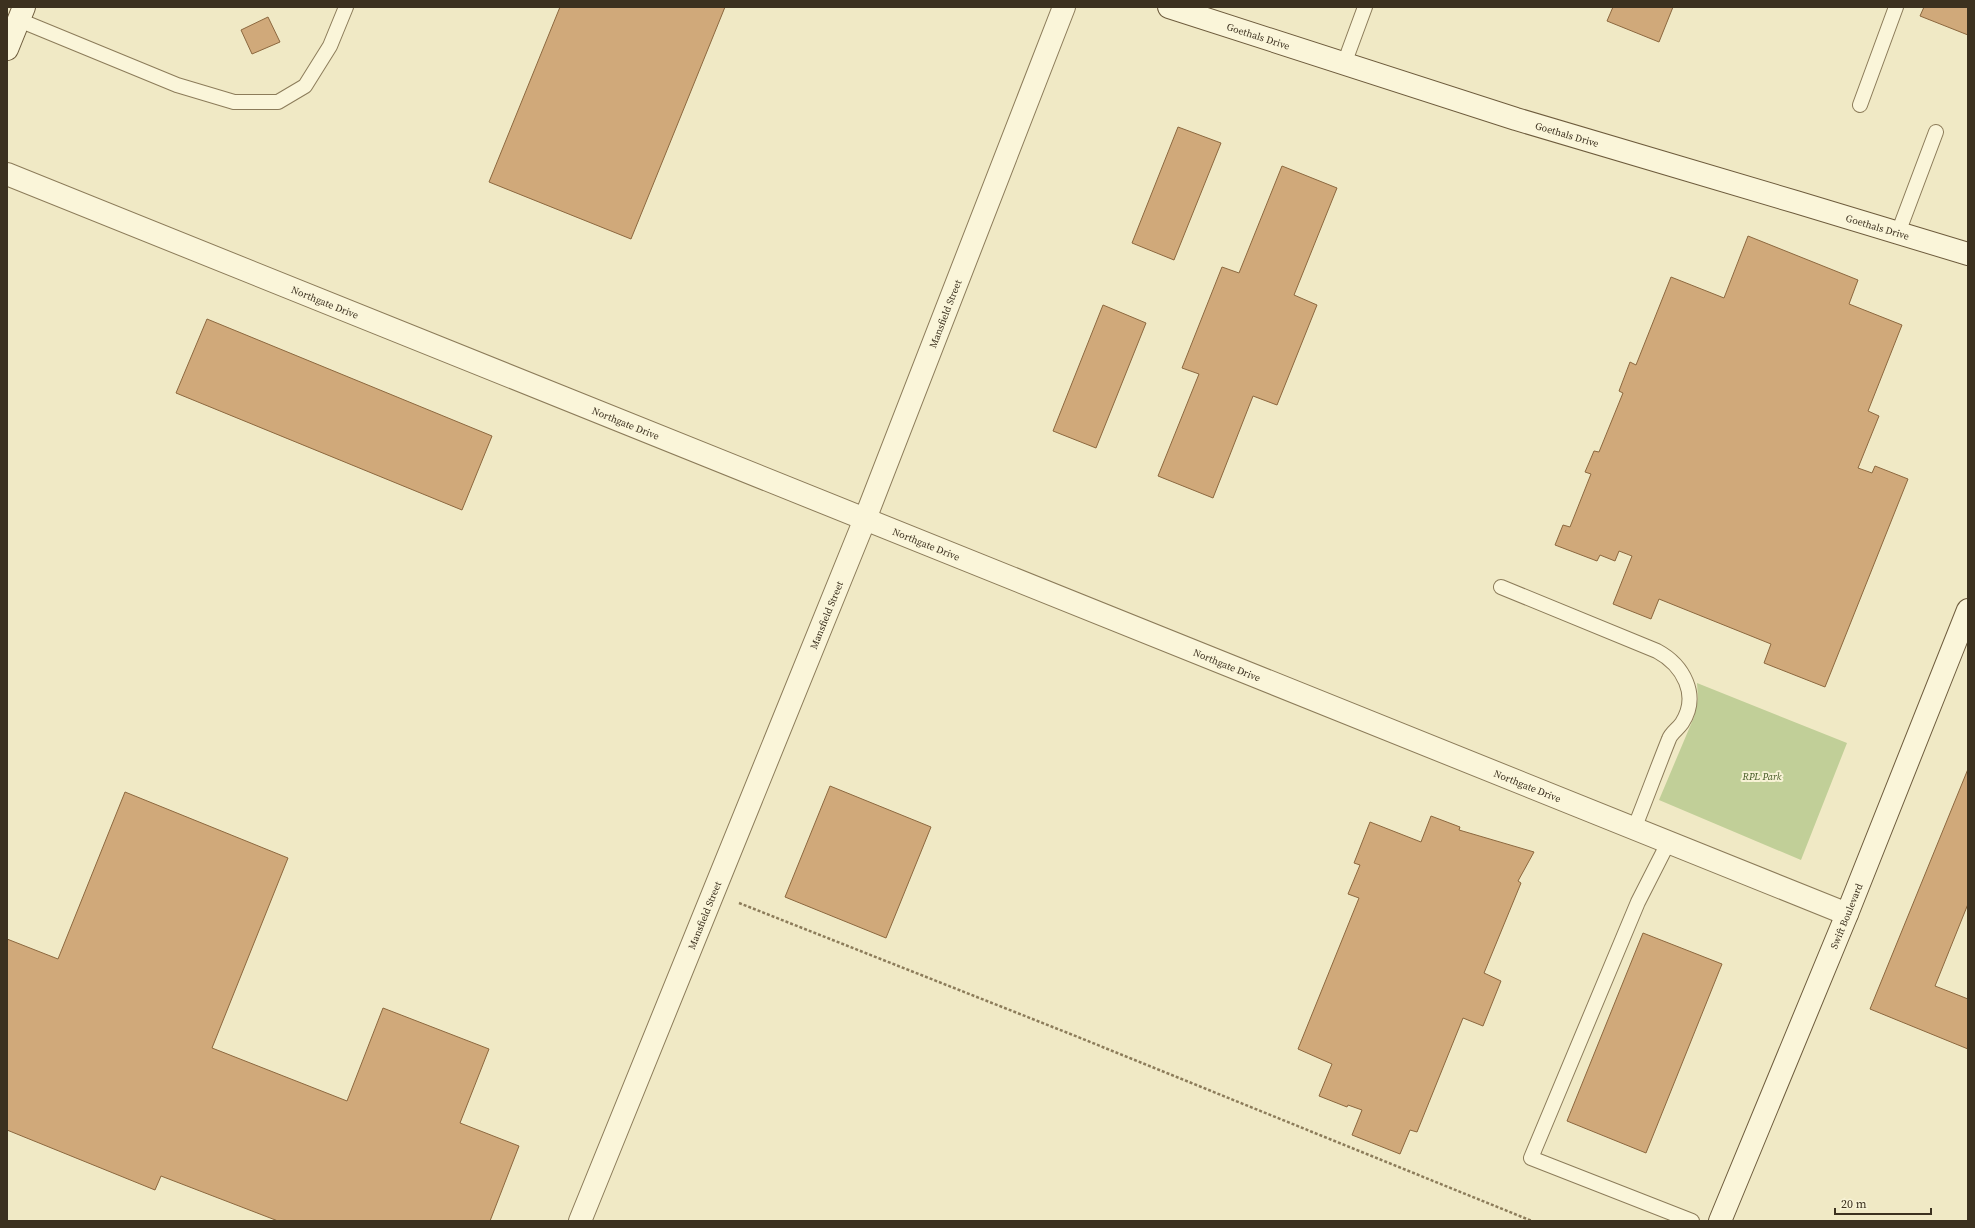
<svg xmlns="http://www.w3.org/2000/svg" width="1975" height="1228" font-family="'Source Serif 4',serif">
	<rect width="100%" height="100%" fill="#f0e9c5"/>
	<path fill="#c1cf98" d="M1697,683l150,60 -46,117 -142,-60 35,-83 4,-18z"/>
	<g fill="#d0a97a" stroke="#8c683f">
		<path d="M560,7h165l-94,232 -142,-57z"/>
		<path d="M1613,7h60l-14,35 -52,-21z"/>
		<path d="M1924,7h44v28l-48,-19z"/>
		<path d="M268,17l12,25 -28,12 -11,-24z"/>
		<path d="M1178,127l43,16 -47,117 -42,-17z"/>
		<path d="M1282,166l55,22 -43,107 23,10 -40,100 -24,-9 -40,102 -55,-22 41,-102 -17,-6 40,-101 17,6z"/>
		<path d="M1748,236l110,44 -9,24 53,21 -34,86 11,5 -21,52 14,5 3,-7 33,13 -83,208 -61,-24 7,-19 -112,-45 -8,20 -38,-15 19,-48 -13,-5 -4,10 -15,-6 -3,6 -42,-16 8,-20 7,2 21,-53 -6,-2 9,-21 5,1 24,-59 -4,-2 11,-29 6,3 35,-88 53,21z"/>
		<path d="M1103,305l43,18 -50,125 -43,-17z"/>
		<path d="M207,319l285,117 -30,74 -286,-117z"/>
		<path d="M1968,769v135l-33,82 33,13v50l-98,-40z"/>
		<path d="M830,786l101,41 -45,111 -101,-41z"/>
		<path d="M125,792l163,66 -76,190 135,53 36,-93 106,41 -29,74 59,23 -29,75h-212l-117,-45 -6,14 -148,-60v-191l51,20z"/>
		<path d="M1431,816l29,11 -1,3 75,22 -16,29 3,2 -37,90 17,8 -18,45 -20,-8 -46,114 -7,-2 -10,24 -48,-19 10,-25 -14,-5 -1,2 -28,-11 13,-32 -34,-15 61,-151 -11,-4 12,-29 -6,-2 16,-41 51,20z"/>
		<path d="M1643,933l79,31 -76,189 -79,-32z"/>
	</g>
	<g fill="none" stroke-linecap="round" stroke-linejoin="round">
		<g stroke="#8c7c5a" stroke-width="16">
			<g id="lane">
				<path d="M19,20l158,65 57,17h44l27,-16 25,-40 16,-39"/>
				<path d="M1344,64l21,-57"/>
				<path d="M1860,105l36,-98"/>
				<path d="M1898,233l38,-101"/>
				<path d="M1501,587l156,64c26,14 43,44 25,72 -4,6 -11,10 -13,16 -12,30 -23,60 -35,90"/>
				<path d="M1668,843l-30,59 -107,256 161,63"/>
			</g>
		</g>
		<g stroke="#8c7c5a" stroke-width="24">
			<g id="street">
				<path id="s1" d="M7,174l1840,740"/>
				<path id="s2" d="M580,1221l285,-702 199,-512"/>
			</g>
		</g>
		<g stroke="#6e5c3d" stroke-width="24">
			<g id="secondary">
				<path id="s3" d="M1169,7l347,112 280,83 172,52"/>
				<path d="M7,49l17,-42"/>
				<path id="s4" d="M1720,1221l127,-307 121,-304"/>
			</g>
		</g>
		<path stroke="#8c7c5a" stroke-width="2.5" stroke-dasharray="3 2" stroke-linecap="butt" d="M739,903l334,132 459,186"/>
		<use href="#lane" stroke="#faf5d9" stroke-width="14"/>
		<use href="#street" stroke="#faf5d9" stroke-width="22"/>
		<use href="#secondary" stroke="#faf5d9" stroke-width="22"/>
	</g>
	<g text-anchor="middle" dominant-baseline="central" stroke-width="4" stroke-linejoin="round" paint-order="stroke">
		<g font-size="10" fill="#3c311f" stroke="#f7f2d5">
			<text stroke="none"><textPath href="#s3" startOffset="94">Goethals Drive</textPath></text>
			<text stroke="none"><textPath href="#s3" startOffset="418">Goethals Drive</textPath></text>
			<text stroke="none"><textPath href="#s3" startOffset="742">Goethals Drive</textPath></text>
			<text stroke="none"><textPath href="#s1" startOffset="343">Northgate Drive</textPath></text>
			<text stroke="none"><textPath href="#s2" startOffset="978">Mansfield Street</textPath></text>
			<text stroke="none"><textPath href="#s1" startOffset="667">Northgate Drive</textPath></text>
			<text stroke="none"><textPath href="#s1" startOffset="991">Northgate Drive</textPath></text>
			<text stroke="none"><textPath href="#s2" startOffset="654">Mansfield Street</textPath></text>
			<text stroke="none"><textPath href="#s1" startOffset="1315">Northgate Drive</textPath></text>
			<text stroke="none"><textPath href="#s1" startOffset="1639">Northgate Drive</textPath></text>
			<text stroke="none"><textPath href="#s2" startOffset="330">Mansfield Street</textPath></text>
			<text stroke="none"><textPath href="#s4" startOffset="330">Swift Boulevard</textPath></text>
		</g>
		<g font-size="10" font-style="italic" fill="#445924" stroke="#f7f2d5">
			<text x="1762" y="776">RPL Park</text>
		</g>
	</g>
	<rect width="1975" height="1228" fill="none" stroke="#3c311f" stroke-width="16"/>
	<path d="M1835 1208v6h96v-6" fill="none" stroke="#3c311f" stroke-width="2"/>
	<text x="1841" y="1208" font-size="12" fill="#3c311f" stroke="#f7f2d5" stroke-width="3" paint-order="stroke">20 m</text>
</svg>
